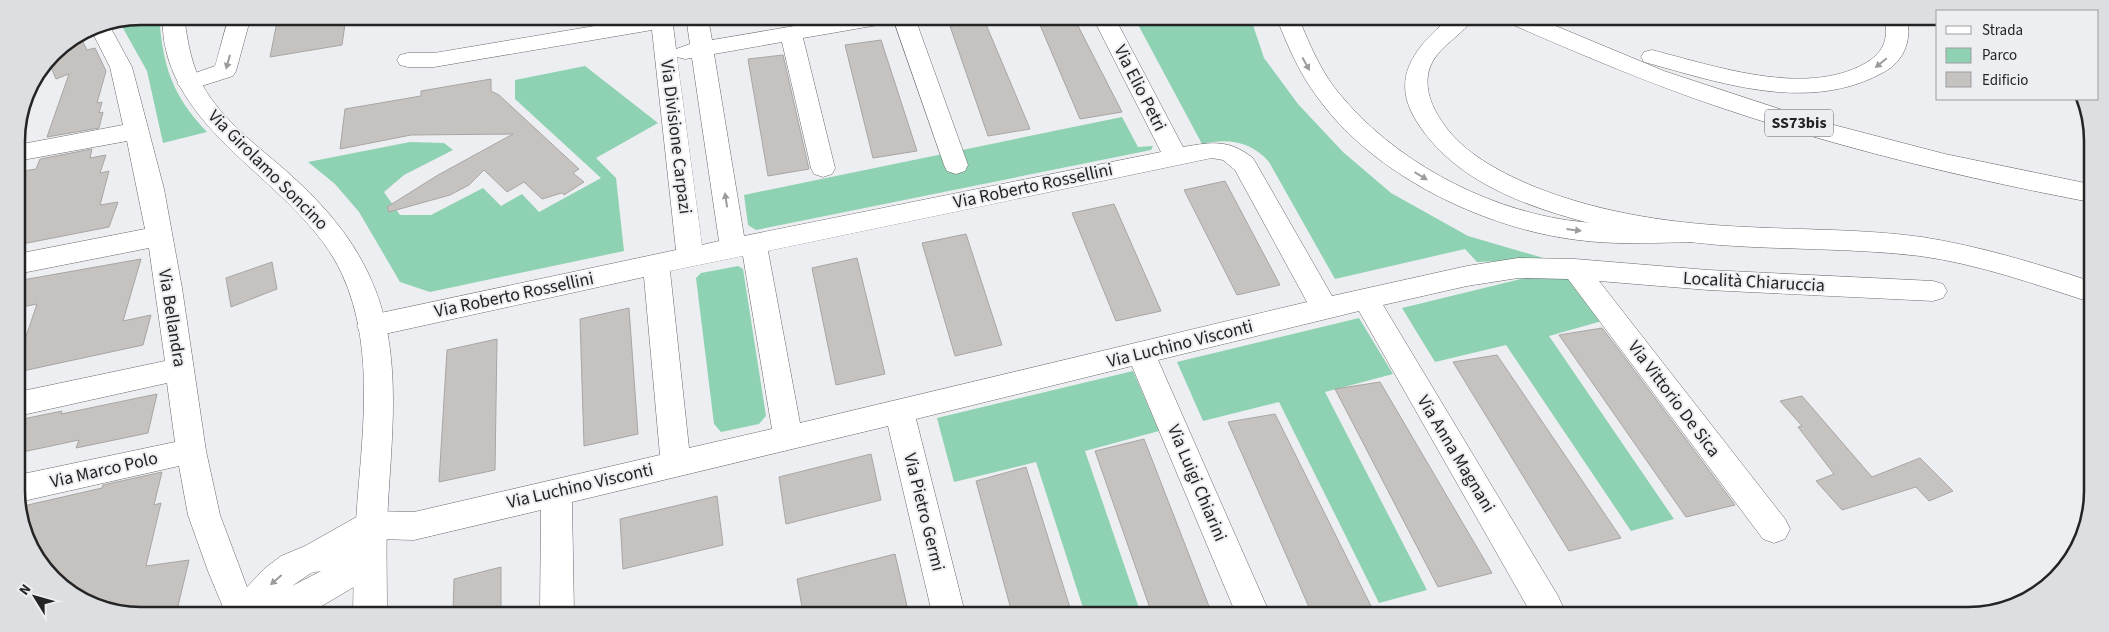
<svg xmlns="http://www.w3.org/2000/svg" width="2109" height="632" font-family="'Source Sans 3',sans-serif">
	<rect width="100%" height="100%" fill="#edeef1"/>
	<g fill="#8fd2b3">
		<path d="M141,16h18c4,51 13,79 48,116l-44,11 -16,-72 -28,-50z"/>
		<path d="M1135,19h116l13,39 34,46 45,48 48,41 77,43 79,23 -70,3 -12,-13 -130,30 -66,-117c-18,-21 -41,-24 -67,-18z"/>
		<path d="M585,66l73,57 -62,35 20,20 8,73 -194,41 -30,-10 -41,-70 -24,-28 -27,-22 102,-20 34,1 9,7 -49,25 -20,17 16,23h31l52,-27 18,18 21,-12 17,18 62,-34 -86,-79v-19z"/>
		<path d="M1122,117l16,30 15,-1 -2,4 -395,80 -8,-5 -4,-30z"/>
		<path d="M738,266l5,3 23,147 -7,8 -38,8 -7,-8 -18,-146 5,-5z"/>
		<path d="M1529,277l50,2 30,40 -60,17 125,183 -43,12 -125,-186 -71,17 -33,-54z"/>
		<path d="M1359,318l34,56 -68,18 102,198 -48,13 -100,-201 -76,19 -26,-59z"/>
		<path d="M1133,371l26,60 -74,20 56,163h-56l-49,-152 -82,20 -17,-64z"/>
	</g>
	<g fill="#c5c2c0" stroke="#a8a6a4">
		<path d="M278,17h68l-4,28 -72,12z"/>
		<path d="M1037,18h37l48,94 -42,7z"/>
		<path d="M985,22l45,107 -42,7 -38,-110z"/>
		<path d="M81,38l6,12 8,-2 11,23 -9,32 5,-1 -3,11 4,-1 -4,16 -52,9 22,-63 -13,5 -8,-19 5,-7 27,-11z"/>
		<path d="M881,40l36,111 -44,7 -28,-113z"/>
		<path d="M783,55l26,114 -41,7 -20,-117z"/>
		<path d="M491,79v12l8,4 80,74 -6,4 11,9 -20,13 -2,-2 -20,6 -18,-17 -17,10 -23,-22 -15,15 -19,10 -61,17 -2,-5 51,-32 75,-41 -102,1 -71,14 5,-40 76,-13v-5z"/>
		<path d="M92,149l-2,9 16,-3 -6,18 9,-2 -9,34 18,-3 -9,25 -92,18v-73l19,-3 4,-10z"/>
		<path d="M1225,181l55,104 -43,10 -53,-105z"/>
		<path d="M1114,204l47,107 -45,10 -44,-108z"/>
		<path d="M966,234l36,111 -47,11 -33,-113z"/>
		<path d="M857,258l28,116 -49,11 -24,-117z"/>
		<path d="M141,259l-18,62 28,-6 -8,30 -125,27v-12l19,-56 -20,4v-27z"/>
		<path d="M272,262l5,27 -46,18 -5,-29z"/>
		<path d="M629,308l9,126 -54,12 -4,-127z"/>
		<path d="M1602,328l17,22 116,155 -49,12 -127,-182z"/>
		<path d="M497,339l-2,131 -56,12 8,-132z"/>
		<path d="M1497,355l124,183 -52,13 -116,-189z"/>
		<path d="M1380,382l112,191 -54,14 -103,-198z"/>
		<path d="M157,394l-9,39 -72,15 3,-8 -61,13v-33l44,-9 -1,3z"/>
		<path d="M1802,396l70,81 48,-19 33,33 -24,10 -13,-14 -74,23 -26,-29 18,-7 -36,-47 4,-1 -22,-25z"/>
		<path d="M1275,414l100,200h-63l-84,-192z"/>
		<path d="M1144,439l68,175h-60l-57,-163z"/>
		<path d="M871,454l10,46 -95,24 -7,-47z"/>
		<path d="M1026,467l46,147 -60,-1 -36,-132z"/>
		<path d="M162,472l-8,33 7,-2 -15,63 43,-6 -11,46 -35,6h-34l-61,-39 -29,-58v-8l83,-19 1,-3z"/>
		<path d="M717,496l6,49 -100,24 -3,-50z"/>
		<path d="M895,554l12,52 -28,7h-76l-6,-34z"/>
		<path d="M501,567v45h-48l1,-33z"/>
	</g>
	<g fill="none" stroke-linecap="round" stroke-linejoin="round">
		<g stroke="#68686b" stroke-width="1">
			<g id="minor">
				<path d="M229,16h22l-15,55 -3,5 -44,14 -8,-2 -4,-5 4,-5 34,-12z"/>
				<path d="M648,17h24l4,32 14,-5 -4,-27 22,1 4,22 129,-22h48l-3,5 -8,2 -75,13 32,130 -3,6 -9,3 -9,-3 -3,-6 -29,-126 -68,12 30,182 417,-84 -68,-134h22l68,129c30,-5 45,-8 70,11l79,138 135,-30 51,-8 57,1 133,11 225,11 10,3 4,7 -4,7 -10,3 -225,-11 -109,-9 186,238 5,10 -5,10 -11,4 -11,-4 -195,-260 -50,-1 -51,8 -84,19 175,291 5,11 -4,8h-27l-173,-304 -201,49 112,254h-34l-104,-248 -216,53 49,194h-33l-44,-187 -316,76 2,111 -34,-1 1,-102 -127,30 -39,-1 -11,7 17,5 5,10 -5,10 -61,36 -14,5h-81l-17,-41 -20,-56 -9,-49 -160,36 -1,-27 157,-33 -8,-59 -149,33v-24l147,-31 -16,-113 -132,26v-20l128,-25 -18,-88 -110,20v-16l106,-20 -13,-58 -20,-39 18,-5 24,44 32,122 18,99 24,163 14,64 27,72 17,-18 17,-13 24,-10 55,-31 11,-4 43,1 246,-57 -16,-178 -273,60 -10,-3 -4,-8 4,-8 10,-3 305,-65 -24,-220 -218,37h-26l-8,-2 -3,-5 3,-5 8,-2h26zM677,57l8,2 7,-1 27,183 -17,4zM1212,158l11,2 12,10 72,132 -507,121 -32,-172zM743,256l29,173 -83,19 -19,-177zM321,571l-29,15 19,-13z"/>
				<path d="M893,18h22l53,147 -3,6 -9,3 -9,-3 -3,-6z"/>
			</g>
		</g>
		<g stroke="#68686b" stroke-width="1">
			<g id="major">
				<path d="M162,16h22c3,22 6,42 15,62 17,37 55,65 85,91 35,31 65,63 85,106 37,77 21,168 18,250 -1,29 0,58 0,87h-34c1,-30 0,-61 3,-91 5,-80 21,-171 -14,-247 -40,-86 -154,-130 -176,-224 -3,-11 -3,-23 -4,-34z"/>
				<path d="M1448,19h25c-14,20 -41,30 -45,56 -3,21 8,39 20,55 22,27 56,44 87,57 68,27 141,37 213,40 58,3 116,2 174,10 57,9 113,26 168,44v21c-56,-18 -112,-38 -170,-46 -67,-8 -134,-6 -201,-11 -57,-5 -111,-15 -165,-32 -53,-17 -106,-42 -137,-91 -28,-44 -2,-74 31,-103z"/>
			</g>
		</g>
		<g stroke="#68686b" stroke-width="1">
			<g id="highway">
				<path d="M1277,19h22c11,26 21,51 39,73 54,67 143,115 228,128 41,6 83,4 125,4l9,2 4,7 -4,7 -9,2c-38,1 -76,3 -113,-2 -92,-11 -201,-63 -257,-138 -20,-25 -32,-53 -44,-83z"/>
				<path d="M1508,19h31l125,52 143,47 138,36 145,30v18c-126,-24 -250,-54 -371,-95 -71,-24 -139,-53 -208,-83z"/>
				<path d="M1885,20h22c5,21 -4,42 -23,52 -75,42 -163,11 -240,-10l-3,-5 3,-5 8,-2c63,16 152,47 212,14 18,-10 25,-23 21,-44z"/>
			</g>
		</g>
		<use href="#minor" fill="#fff" fill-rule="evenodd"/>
		<use href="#major" fill="#fff" fill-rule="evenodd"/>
		<use href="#highway" fill="#fff" fill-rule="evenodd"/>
	</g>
	<defs><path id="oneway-solid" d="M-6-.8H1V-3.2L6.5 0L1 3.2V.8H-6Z" transform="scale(1.25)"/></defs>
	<g fill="#9c9c9d">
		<use href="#oneway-solid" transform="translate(228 62) rotate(105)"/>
		<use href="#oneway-solid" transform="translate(1881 63) rotate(141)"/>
		<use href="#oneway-solid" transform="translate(1306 64) rotate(61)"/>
		<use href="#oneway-solid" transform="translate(1421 176) rotate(31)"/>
		<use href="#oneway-solid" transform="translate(726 200) rotate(-99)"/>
		<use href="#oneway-solid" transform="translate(1574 230) rotate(7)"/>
		<use href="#oneway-solid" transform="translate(276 580) rotate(139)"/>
	</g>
	<g text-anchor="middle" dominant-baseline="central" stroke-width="4" stroke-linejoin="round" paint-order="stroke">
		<rect fill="#edeef1" stroke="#606162" stroke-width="1" x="1765" y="109.5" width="68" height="27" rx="4"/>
		<g font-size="16" font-weight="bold" fill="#242425">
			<text x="1799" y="123">SS73bis</text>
		</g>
		<g font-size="18" fill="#242425" stroke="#edeef1">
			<text transform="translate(1140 88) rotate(63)">Via Elio Petri</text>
			<text transform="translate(676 137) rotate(83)">Via Divisione Carpazi</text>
			<text transform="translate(268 170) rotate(45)">Via Girolamo Soncino</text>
			<text transform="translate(1033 186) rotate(-12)">Via Roberto Rossellini</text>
			<text transform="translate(1754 282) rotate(3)">Località Chiaruccia</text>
			<text transform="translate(514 295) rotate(-12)">Via Roberto Rossellini</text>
			<text transform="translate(172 318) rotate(81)">Via Bellandra</text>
			<text transform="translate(1180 344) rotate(-14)">Via Luchino Visconti</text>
			<text transform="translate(1674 399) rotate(53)">Via Vittorio De Sica</text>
			<text transform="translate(1456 454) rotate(59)">Via Anna Magnani</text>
			<text transform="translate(104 470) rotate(-13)">Via Marco Polo</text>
			<text transform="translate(1197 483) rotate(67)">Via Luigi Chiarini</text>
			<text transform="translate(580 486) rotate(-13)">Via Luchino Visconti</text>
			<text transform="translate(924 512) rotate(76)">Via Pietro Germi</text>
		</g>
	</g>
	<path d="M0 0H2109V632H0ZM141 25H1968A116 116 0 0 1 2084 141V491A116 116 0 0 1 1968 607H141A116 116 0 0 1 25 491V141A116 116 0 0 1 141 25Z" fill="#dddee1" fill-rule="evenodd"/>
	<path fill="none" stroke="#242425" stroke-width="2.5" d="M141 25H1968A116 116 0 0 1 2084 141V491A116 116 0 0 1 1968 607H141A116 116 0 0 1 25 491V141A116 116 0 0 1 141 25Z"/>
	<rect x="1936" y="10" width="162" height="90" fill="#edeef1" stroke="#9d9d9f"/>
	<rect x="1946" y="26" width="25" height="8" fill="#ffffff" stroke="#9d9d9f"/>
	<text x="1982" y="35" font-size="15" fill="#242425">Strada</text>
	<rect x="1946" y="48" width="25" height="15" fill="#8fd2b3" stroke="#9d9d9f"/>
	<text x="1982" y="60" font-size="15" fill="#242425">Parco</text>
	<rect x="1946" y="72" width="25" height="15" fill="#c5c2c0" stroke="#9d9d9f"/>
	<text x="1982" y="85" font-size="15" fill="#242425">Edificio</text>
	<g transform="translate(35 597) rotate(307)" stroke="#edeef1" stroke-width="4" paint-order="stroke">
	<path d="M0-4L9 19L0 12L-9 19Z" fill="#242425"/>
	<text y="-8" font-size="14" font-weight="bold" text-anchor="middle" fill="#242425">N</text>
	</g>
</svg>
